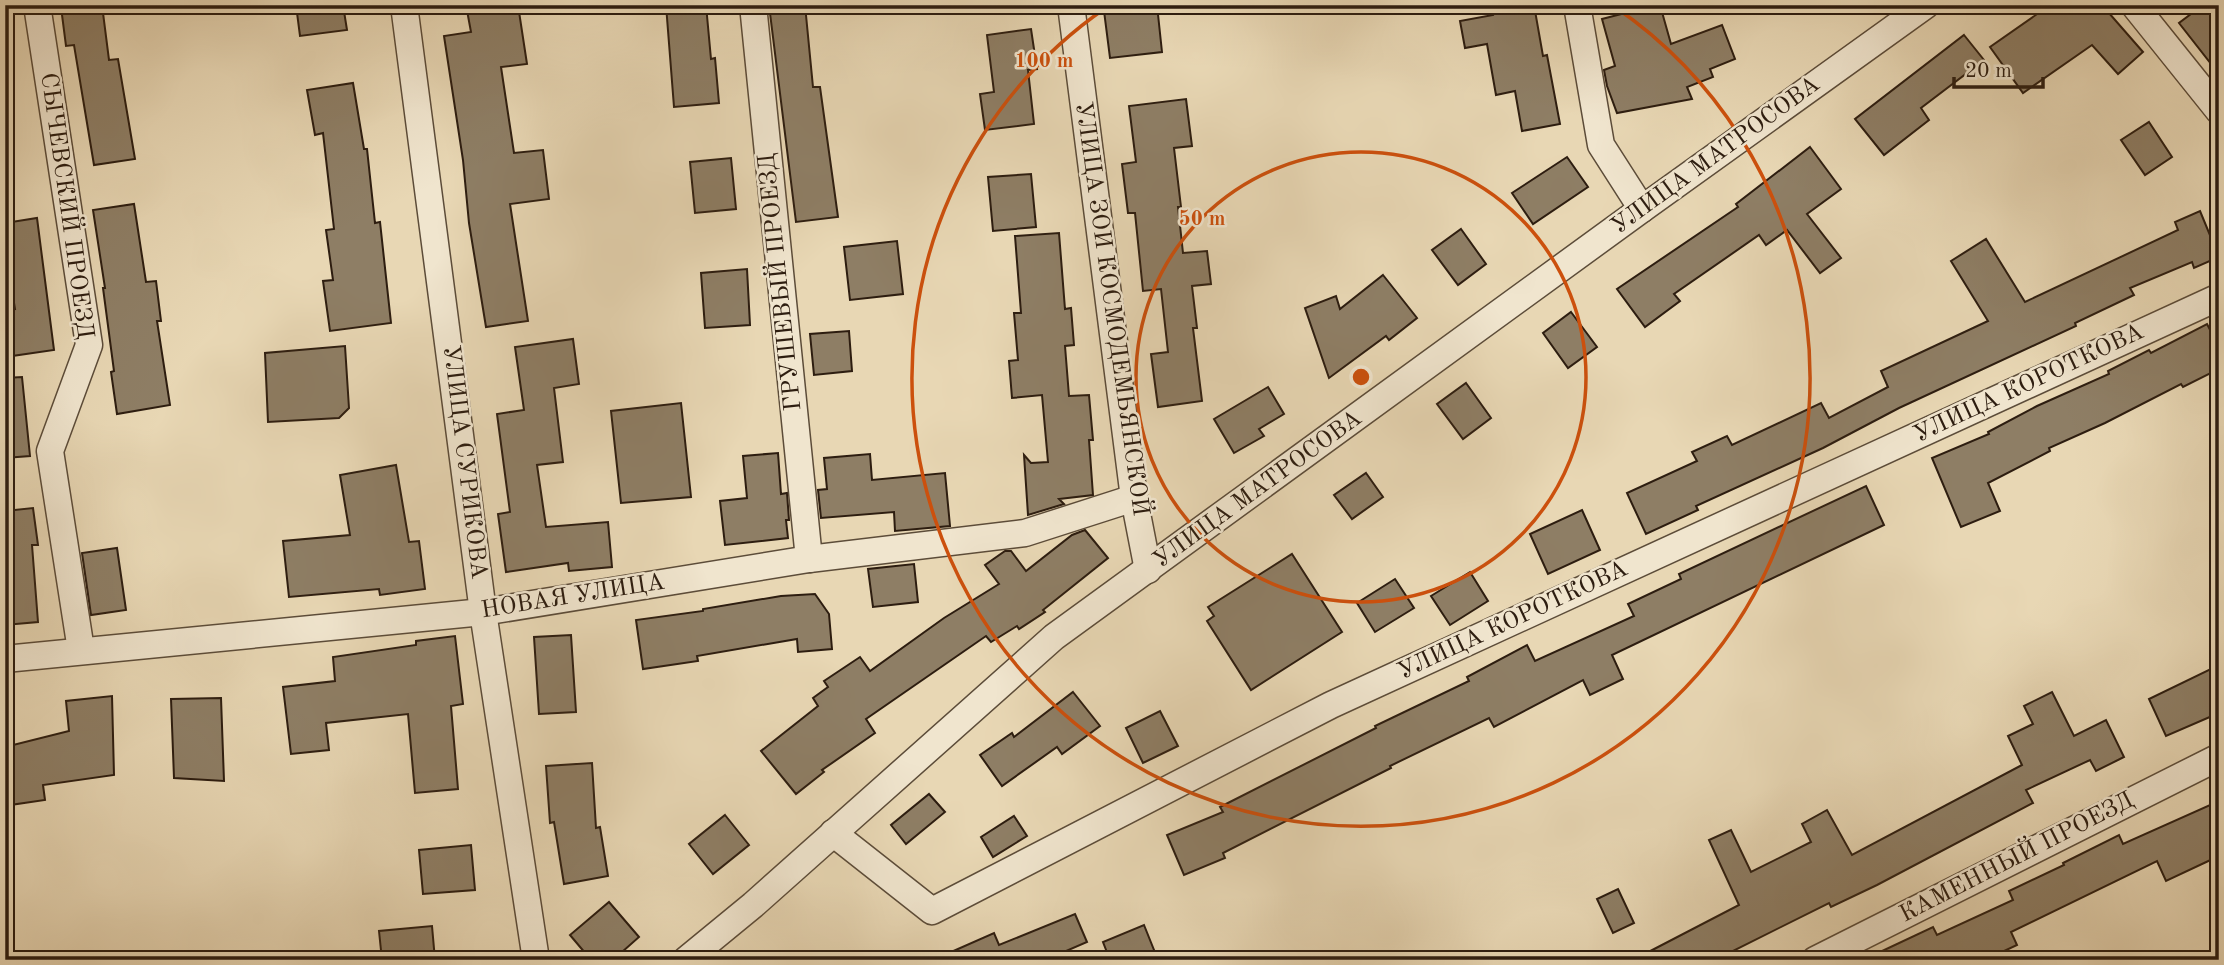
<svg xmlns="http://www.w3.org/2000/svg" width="2224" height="965" font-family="'Old Standard TT',serif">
	<rect width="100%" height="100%" fill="#e8d7b4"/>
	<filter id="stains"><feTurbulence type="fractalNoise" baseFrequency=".00286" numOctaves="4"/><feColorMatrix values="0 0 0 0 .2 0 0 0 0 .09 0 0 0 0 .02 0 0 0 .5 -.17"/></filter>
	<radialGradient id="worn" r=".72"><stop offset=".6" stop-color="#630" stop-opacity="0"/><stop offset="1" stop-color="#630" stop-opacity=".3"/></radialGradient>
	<g fill="#8e7e65" stroke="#2d1d10" stroke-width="2">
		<path d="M77,5h25l7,55 9,-1 17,100 -41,6 -20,-120 -8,1 -5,-39z"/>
		<path d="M296,5h47l4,25 -47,6z"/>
		<path d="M466,5h52l9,59 -26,3 13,86 29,-3 6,49 -39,5 18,117 -42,6 -17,-104 -6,-63 -19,-124 27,-4z"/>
		<path d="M666,5h40l5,54 4,-1 4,45 -45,4z"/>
		<path d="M769,5h36l8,82h7l18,130 -42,5z"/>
		<path d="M1157,5l5,47 -52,6 -6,-47z"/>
		<path d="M1491,5h43l9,51 4,-1 13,69 -38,7 -7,-40 -19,4 -9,-51 -22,4 -5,-27 33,-6z"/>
		<path d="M1656,5h4l11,39 51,-19 13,34 -25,10 3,8 -26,10 5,12 -75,14 -10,-27 -3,-16 11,-4 -13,-47z"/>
		<path d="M2050,5h52l41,47 -25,22 -26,-29 -69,48 -33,-46z"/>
		<path d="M2203,5h16v69l-40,-51z"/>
		<path d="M1031,29l6,40 -9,1 6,54 -49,6 -5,-36 14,-2 -7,-57z"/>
		<path d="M1964,35l20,25 -63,48 8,12 -45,35 -29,-36z"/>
		<path d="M353,83l11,66h3l8,74 5,-1 11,101 -61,8 -7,-50 10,-1 -7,-50 8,-1 -11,-96 -8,2 -8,-45z"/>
		<path d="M1186,99l6,47 -18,2 7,59h-3l5,46 24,-2 4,33 -19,2 5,42h-4l9,73 -44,6 -7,-53 17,-2 -7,-63 -18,2 -8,-78h-7l-6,-49 14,-2 -7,-56z"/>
		<path d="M2149,122l23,35 -27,18 -24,-35z"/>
		<path d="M1810,147l31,42 -34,25 34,44 -21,15 -33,-43 -21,15 -7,-10 -85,59 6,7 -35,26 -28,-38 121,-82 -2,-3z"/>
		<path d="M1567,157l21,30 -55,37 -21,-31z"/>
		<path d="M731,158l5,51 -41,4 -5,-51z"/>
		<path d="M1031,174l5,53 -43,4 -5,-54z"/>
		<path d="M134,204l12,78 10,-1 5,40h-4l13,84 -53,9 -6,-42 3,-1 -11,-83h2l-12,-78z"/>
		<path d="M2200,211l19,46 -25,11 -2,-6 -62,26 4,7 -59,28 1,3 -177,82 -76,40 -127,58 2,4 -52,24 -19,-41 70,-32 -5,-9 35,-16 5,9 89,-42 8,15 59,-31 -7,-16 107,-50 -37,-60 35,-22 39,63 153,-72 -3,-8z"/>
		<path d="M37,218l17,132 -49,7v-47l10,-1 -10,-63v-23z"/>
		<path d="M1461,229l25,35 -28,21 -26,-35z"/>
		<path d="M1059,233l6,76 6,-1 3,37 -9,1 4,50 20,-1 4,45h-4l4,55 -34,4 5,5 -36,11 -4,-60 7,8 17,-1 -6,-67 -30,3 -3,-37 9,-1 -4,-47h7l-6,-77z"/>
		<path d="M897,241l6,53 -53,6 -6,-53z"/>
		<path d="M747,269l3,56 -45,3 -4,-55z"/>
		<path d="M1383,275l34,43 -28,22 -3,-4 -57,42 -24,-70 31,-12 4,13z"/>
		<path d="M1571,312l26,35 -29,21 -25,-35z"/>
		<path d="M2207,324l12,23v22l-36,18 -2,-3 -76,39 -56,25 1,3 -62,32 12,28 -39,16 -29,-69 57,-24 -1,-2 49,-26 72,-32 -1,-3 41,-21 2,3z"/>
		<path d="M849,331l3,40 -38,4 -4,-41z"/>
		<path d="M573,339l6,45 -25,4 9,74 -26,3 9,62 62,-5 4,45 -43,4 -1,-8 -62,9 -8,-58 12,-2 -13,-98 27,-4 -9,-63z"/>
		<path d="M345,346l4,62 -10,10 -71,4 -3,-69z"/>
		<path d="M22,377l8,79 -25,2v-80z"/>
		<path d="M1466,383l25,35 -28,21 -26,-35z"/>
		<path d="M1268,387l16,27 -25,15 5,7 -30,17 -20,-34z"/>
		<path d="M681,403l10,94 -70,6 -10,-92z"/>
		<path d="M778,453l3,41 6,-1 2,27h-3l2,18 -63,7 -5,-44 27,-3 -4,-42z"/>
		<path d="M870,454l2,26 73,-7 5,53 -55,5 -1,-19 -73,6 -3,-28 9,-1 -3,-31z"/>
		<path d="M396,465l13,77 10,-1 6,48 -45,6 -1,-6 -90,8 -6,-56 67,-6 -10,-60z"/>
		<path d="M1366,473l17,24 -31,22 -18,-24z"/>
		<path d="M1866,486l18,39 -272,130 11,24 -33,16 -7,-15 -89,47 -5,-9 -99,48 1,2 -168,85 2,5 -41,17 -17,-40 56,-23 -3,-5 156,-79 -1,-2 94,-45 -2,-4 60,-32 8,16 99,-45 -6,-12 53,-25 -2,-5z"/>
		<path d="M33,508l5,37h-6l6,77 -33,3v-114z"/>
		<path d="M1582,510l18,40 -52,24 -18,-40z"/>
		<path d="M1085,530l23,28 -65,52 2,2 -26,17 -2,-3 -26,16 -5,-6 -120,83 9,14 -53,37 2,2 -28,22 -35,-43 57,-45 -5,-8 15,-11 -4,-6 36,-24 10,14 74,-53 55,-34 -14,-19 20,-14h6l15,20 46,-36z"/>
		<path d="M117,548l9,62 -35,5 -9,-62z"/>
		<path d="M1292,554l50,78 -91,58 -44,-69 7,-5 -6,-9z"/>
		<path d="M914,564l4,38 -45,5 -5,-38z"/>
		<path d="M1470,572l18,29 -38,24 -19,-29z"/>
		<path d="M1395,579l19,29 -39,24 -18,-29z"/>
		<path d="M815,594l14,20 3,35 -34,3 -1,-13 -100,17 1,5 -55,8 -7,-49 67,-9v-2l78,-13z"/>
		<path d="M571,635l5,77 -37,2 -5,-77z"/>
		<path d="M455,636l8,68 -12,2 7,83 -43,4 -7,-79 -82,9 3,27 -38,4 -8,-67 52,-6 -2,-24 83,-12v-4z"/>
		<path d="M2219,665v48l-53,23 -17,-37z"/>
		<path d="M1073,692l27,34 -38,28 -5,-7 -55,39 -22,-31 32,-22 2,4z"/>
		<path d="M2052,692l22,44 32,-16 18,37 -28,14 -6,-11 -64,30 7,13 -156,82 -46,22 -2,-4 -114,57h-82l106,-55 -30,-65 22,-10 20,42 60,-30 -9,-18 25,-14 25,45 170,-90 -14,-29 25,-12 -9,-18z"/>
		<path d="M112,696l2,79 -71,10 2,15 -35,5 -5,-30v-28l64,-16 -3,-30z"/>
		<path d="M221,698l3,83 -50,-3 -3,-79z"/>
		<path d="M1160,711l18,35 -35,17 -17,-35z"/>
		<path d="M592,763l4,65 4,-1 8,49 -44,8 -10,-62 -4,1 -4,-57z"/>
		<path d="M929,794l16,18 -39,32 -15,-19z"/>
		<path d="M2219,801v55l-53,25 -9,-20 -146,71 6,13 -32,15h-122l70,-33 4,8 76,-35 -4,-9 55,-26 -1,-2 56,-28 4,9z"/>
		<path d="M725,815l24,30 -36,29 -24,-30z"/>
		<path d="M1014,816l13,20 -34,21 -12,-20z"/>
		<path d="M471,845l4,45 -52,4 -4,-44z"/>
		<path d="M1618,889l16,34 -21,10 -16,-34z"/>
		<path d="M609,902l30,35 -26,23h-22l-21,-25z"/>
		<path d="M1075,914l12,28 -28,12 2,6h-128l61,-27 5,12z"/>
		<path d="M1144,925l14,35h-48l-7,-18z"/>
		<path d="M432,926l3,34h-53l-3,-29z"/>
	</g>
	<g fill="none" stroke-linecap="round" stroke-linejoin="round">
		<g stroke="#5c4c39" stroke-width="29">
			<g id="minor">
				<path d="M37,5l52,340 -39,106 31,199"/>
				<path d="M404,5l79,607 53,348"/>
				<path d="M753,5l56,554"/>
				<path d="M1071,5l63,493 14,72"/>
				<path d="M1577,5l24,140 41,64"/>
				<path d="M2134,5l85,106"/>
				<path d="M5,659l478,-47 326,-53 216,-26 109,-35"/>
				<path d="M833,833l99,78 399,-206 888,-408"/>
				<path d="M686,960l67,-55 301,-268 588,-428 284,-204"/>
				<path d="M1815,960l404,-203"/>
			</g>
		</g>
		<use href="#minor" stroke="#f0e5ce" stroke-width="26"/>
	</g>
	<g fill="none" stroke="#cc500d" stroke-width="3.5">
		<circle cx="1361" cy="377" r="225"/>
		<path d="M1615 7A449 449 0 1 1 1107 7"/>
	</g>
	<g text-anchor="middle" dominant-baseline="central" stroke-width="5" stroke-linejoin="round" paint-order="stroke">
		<g font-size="24" fill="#2d1d10" stroke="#f0e5ce">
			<text transform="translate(1716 156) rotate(-36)">УЛИЦА МАТРОСОВА</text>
			<text transform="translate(66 206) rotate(82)">СЫЧЕВСКИЙ ПРОЕЗД</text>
			<text transform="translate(781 282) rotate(-96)">ГРУШЕВЫЙ ПРОЕЗД</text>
			<text transform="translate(1111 309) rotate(82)">УЛИЦА ЗОИ КОСМОДЕМЬЯНСКОЙ</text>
			<text transform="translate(2029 384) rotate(-25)">УЛИЦА КОРОТКОВА</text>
			<text transform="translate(464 462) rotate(83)">УЛИЦА СУРИКОВА</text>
			<text transform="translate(1258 490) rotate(-36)">УЛИЦА МАТРОСОВА</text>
			<text transform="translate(573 597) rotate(-9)">НОВАЯ УЛИЦА</text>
			<text transform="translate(1513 621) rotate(-25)">УЛИЦА КОРОТКОВА</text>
			<text transform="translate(2017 858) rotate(-27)">КАМЕННЫЙ ПРОЕЗД</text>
		</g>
	</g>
	<circle cx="1361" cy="377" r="10" fill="#cc500d" stroke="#f0e5ce" stroke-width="3.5"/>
	<g font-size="21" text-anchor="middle" font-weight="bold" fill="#cc500d" stroke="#f0e5ce" stroke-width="5" stroke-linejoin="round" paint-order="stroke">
		<text x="1044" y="67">100 m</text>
		<text x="1202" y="225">50 m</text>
	</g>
	<rect width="2224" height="965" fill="none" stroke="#e8d7b4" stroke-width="28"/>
	<rect x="7" y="7" width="2210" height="951" fill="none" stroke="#2d1d10" stroke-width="3.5"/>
	<rect x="14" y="14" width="2196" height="937" fill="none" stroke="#2d1d10" stroke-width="2"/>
	<path d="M1954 77v10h89v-10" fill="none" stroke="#2d1d10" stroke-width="3.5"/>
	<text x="1965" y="77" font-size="21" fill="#2d1d10" stroke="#f0e5ce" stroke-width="5" paint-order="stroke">20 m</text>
	<rect width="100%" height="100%" filter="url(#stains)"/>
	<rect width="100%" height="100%" fill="url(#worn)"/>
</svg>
